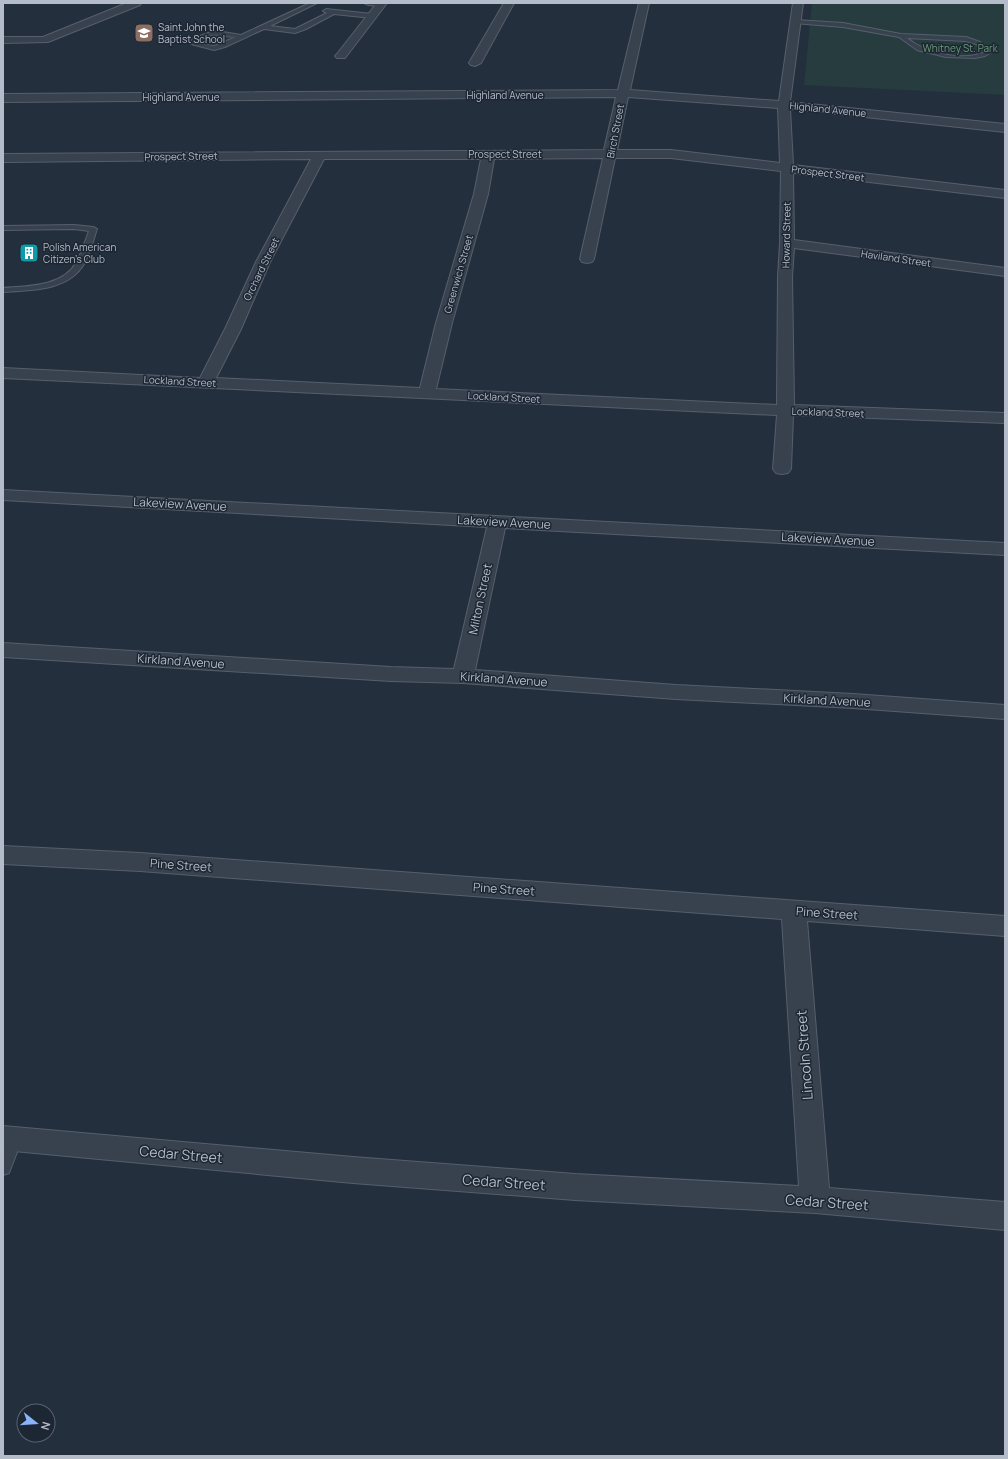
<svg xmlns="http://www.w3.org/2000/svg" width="1008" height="1459" font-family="Manrope,sans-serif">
	<rect width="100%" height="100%" fill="#242f3e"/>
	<path fill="#263c3f" d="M812,3h193v92l-201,-10z"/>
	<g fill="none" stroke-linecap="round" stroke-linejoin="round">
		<g stroke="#565f6c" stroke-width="2">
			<g id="lane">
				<path d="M310,3h7l-47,23 25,3 32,-16 -4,-2 3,-2 46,5 3,2 -3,2 -38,-4 -28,15 -11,4 -31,-4 -39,18 -11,3 -23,-6 1,-5 19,-7h12l18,3zM211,35l25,2 -22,9 -17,-3v-2z"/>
				<path d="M364,3h19l1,1c-5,3 -16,2 -20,-1z"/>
				<path d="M796,20l47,3 58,11 65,3 14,5 12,10 -7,4 -10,2 -29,-1 -29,-7 -18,-13 -56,-10 -49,-4v-2zM907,38l58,3 11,3 9,8c-22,10 -60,1 -78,-14z"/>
				<path d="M74,225l19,2 4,2c-4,12 -7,24 -13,35 -16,27 -53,26 -81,28v-4c24,-2 59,-1 73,-25 6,-10 9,-22 13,-32l-15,-2 -71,1v-4z"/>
				<path d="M14,1132l6,2 2,5 -13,34 -6,2v-28l5,-13z"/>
			</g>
		</g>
		<g stroke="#565f6c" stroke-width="2">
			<g id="street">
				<path d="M127,3h14l-1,2 -92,37 -45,1v-6h40z"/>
				<path d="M377,3h10l-42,55h-8l-2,-2 2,-2z"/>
				<path d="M504,3h10l-33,60 -6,3 -4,-1 -2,-2z"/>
				<path d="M639,3h10l-19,87 149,11 14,-98h10l-13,99 215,22v8l-215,-23 3,56 212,25v8l-212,-25 1,67 211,28v8l-211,-28 -2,29 2,128 211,8v10l-212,-8 -2,54 -3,4 -6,1 -6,-1 -3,-4 4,-54 -774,-37v-10l197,10 25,-49 31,-67 55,-103 -308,3v-8l601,-4 12,-53 -613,5v-8l615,-4zM628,97l150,11 2,55 -109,-13h-54zM603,158l-23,101 2,3 5,1 5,-1 2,-3 21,-101h56l110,13 -1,72 -2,34 -1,128 -341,-16 16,-66 36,-129 6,-35zM324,159h157l-7,35 -38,129 -16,65 -204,-10 25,-49 29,-67z"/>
				<path d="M3,490l1002,53v12l-500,-27 -30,142 201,15 177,9 152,11v14l-152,-11 -177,-9 -213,-16 -72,-2 -388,-24v-14l388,24 63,2 33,-142 -484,-27z"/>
				<path d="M3,846l137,7 865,63v20l-198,-15 22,267 176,14v28l-190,-17 -240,-13 -222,-17 -350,-33v-24l350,31 222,17 224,12 -17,-267 -642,-48 -137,-7z"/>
			</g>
		</g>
		<use href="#lane" fill="#38414e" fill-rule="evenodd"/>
		<use href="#street" fill="#38414e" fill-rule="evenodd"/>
	</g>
	<defs>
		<g id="school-square" transform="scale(1)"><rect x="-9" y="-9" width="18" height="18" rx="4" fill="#8d6e63" stroke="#1d2633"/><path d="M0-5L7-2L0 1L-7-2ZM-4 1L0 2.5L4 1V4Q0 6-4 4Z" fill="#fff"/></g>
		<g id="building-square" transform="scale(1)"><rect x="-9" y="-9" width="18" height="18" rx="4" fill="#0f9aa8" stroke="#1d2633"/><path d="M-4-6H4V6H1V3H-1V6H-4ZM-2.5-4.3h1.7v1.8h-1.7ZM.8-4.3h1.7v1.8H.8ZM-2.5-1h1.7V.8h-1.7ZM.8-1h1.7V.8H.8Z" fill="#fff"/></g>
	</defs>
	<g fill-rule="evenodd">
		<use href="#school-square" x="144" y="33"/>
		<use href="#building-square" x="29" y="253"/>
	</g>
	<g text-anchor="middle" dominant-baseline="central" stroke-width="3" stroke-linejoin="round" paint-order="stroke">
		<g font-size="10" fill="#b4bcc9" stroke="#1d2633" text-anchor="start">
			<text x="158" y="27">Saint John the<tspan x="158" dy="12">Baptist School</tspan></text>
			<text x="43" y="247">Polish American<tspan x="43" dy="12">Citizen's Club</tspan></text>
		</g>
		<g font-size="10" fill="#6b9a76" stroke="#1d2633">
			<text x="960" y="48">Whitney St. Park</text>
		</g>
		<g font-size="10" fill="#b4bcc9" stroke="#1d2633">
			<text x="505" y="95">Highland Avenue</text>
			<text x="181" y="97">Highland Avenue</text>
			<text transform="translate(828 109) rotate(6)">Highland Avenue</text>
			<text transform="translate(615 131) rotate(-79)">Birch Street</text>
			<text x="505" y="154">Prospect Street</text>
			<text transform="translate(181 156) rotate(-1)">Prospect Street</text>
			<text transform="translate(828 173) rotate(7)">Prospect Street</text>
			<text transform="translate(786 235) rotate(-89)">Howard Street</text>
			<text transform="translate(896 258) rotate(8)">Haviland Street</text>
			<text transform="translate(261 269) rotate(-64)">Orchard Street</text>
			<text transform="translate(458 274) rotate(-74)">Greenwich Street</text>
			<text transform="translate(180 381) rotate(3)">Lockland Street</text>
			<text transform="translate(504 397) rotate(3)">Lockland Street</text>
			<text transform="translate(828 412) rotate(2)">Lockland Street</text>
		</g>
		<g font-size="12" fill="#b4bcc9" stroke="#1d2633">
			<text transform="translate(180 504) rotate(3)">Lakeview Avenue</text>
			<text transform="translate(504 522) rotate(3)">Lakeview Avenue</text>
			<text transform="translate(828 539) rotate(3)">Lakeview Avenue</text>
			<text transform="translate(480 599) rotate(-78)">Milton Street</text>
			<text transform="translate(181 661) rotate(4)">Kirkland Avenue</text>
			<text transform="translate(504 679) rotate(4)">Kirkland Avenue</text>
			<text transform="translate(827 700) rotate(3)">Kirkland Avenue</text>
			<text transform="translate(181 865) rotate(4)">Pine Street</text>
			<text transform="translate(504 889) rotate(4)">Pine Street</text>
			<text transform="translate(827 913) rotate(4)">Pine Street</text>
		</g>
		<g font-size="14" fill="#b4bcc9" stroke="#1d2633">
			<text transform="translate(804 1055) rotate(-94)">Lincoln Street</text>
			<text transform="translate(181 1154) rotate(5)">Cedar Street</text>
			<text transform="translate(504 1182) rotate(4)">Cedar Street</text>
			<text transform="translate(827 1202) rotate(4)">Cedar Street</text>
		</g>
	</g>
	<rect width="1008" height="1459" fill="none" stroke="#b4bcc9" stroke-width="8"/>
	<g transform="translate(36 1423) rotate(107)"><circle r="19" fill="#1d2633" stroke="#59626f"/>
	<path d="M0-3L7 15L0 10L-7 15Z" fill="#8ab4f8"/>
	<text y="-6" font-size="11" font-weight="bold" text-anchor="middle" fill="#b4bcc9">N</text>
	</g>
</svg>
